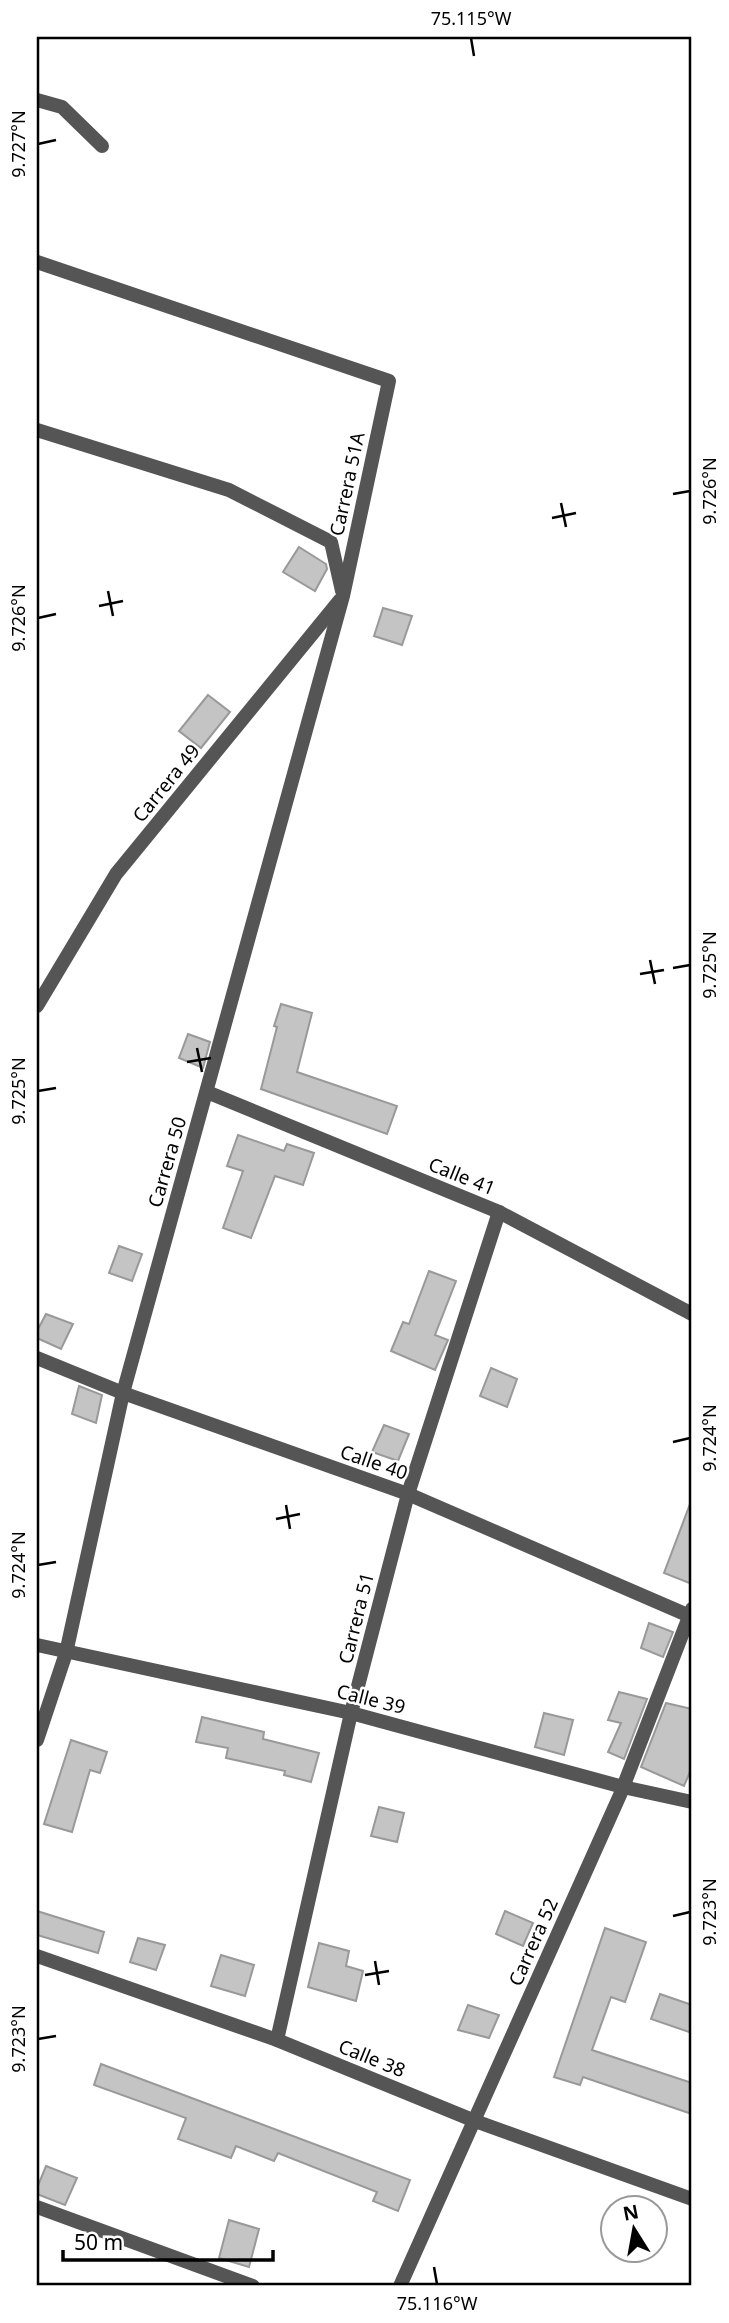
<svg xmlns="http://www.w3.org/2000/svg" width="729" height="2323" font-family="'Noto Sans',sans-serif">
	<rect width="100%" height="100%" fill="#fff"/>
	<g fill="#c4c4c4" stroke="#999" stroke-width="2">
		<path d="M299,547l27,17 1,5 -12,22 -32,-19z"/>
		<path d="M383,608l29,8 -10,29 -28,-9z"/>
		<path d="M208,695l22,17 -29,36 -22,-17z"/>
		<path d="M281,1004l31,9 -15,59 100,34 -10,28 -126,-45 16,-62 -3,-1z"/>
		<path d="M188,1034l22,8 -7,26 -24,-10z"/>
		<path d="M238,1135l46,16 3,-7 27,9 -11,32 -28,-9 -24,62 -28,-10 20,-57 -16,-5z"/>
		<path d="M119,1246l23,8 -10,27 -23,-8z"/>
		<path d="M429,1271l27,10 -21,54 13,5 -13,30 -44,-19 12,-29 6,2z"/>
		<path d="M46,1314l27,10 -12,25 -24,-11v-7z"/>
		<path d="M491,1368l26,11 -10,28 -27,-11z"/>
		<path d="M79,1386l23,9 -6,28 -24,-9z"/>
		<path d="M384,1425l25,9 -11,27 -26,-9z"/>
		<path d="M690,1504h2v80l-28,-11z"/>
		<path d="M649,1623l24,9 -10,25 -22,-9z"/>
		<path d="M619,1692l28,7 -23,60 -16,-7 13,-29 -13,-3z"/>
		<path d="M666,1703l26,6v58l-8,19 -43,-19z"/>
		<path d="M544,1713l29,7 -9,35 -29,-8z"/>
		<path d="M202,1717l62,15 -1,7 56,14 -8,29 -27,-7 1,-4 -59,-13 2,-10 -32,-6z"/>
		<path d="M71,1740l36,12 -7,21 -10,-3 -18,62 -28,-8z"/>
		<path d="M379,1807l25,6 -7,29 -26,-6z"/>
		<path d="M37,1911l67,21 -6,21 -61,-18z"/>
		<path d="M505,1911l28,12 -10,23 -27,-12z"/>
		<path d="M605,1928l41,14 -21,60 -14,-5 -19,53 100,33v31l-109,-37 -3,8 -26,-8z"/>
		<path d="M138,1938l27,7 -9,25 -26,-8z"/>
		<path d="M319,1943l30,8 -3,15 17,5 -7,30 -48,-14z"/>
		<path d="M221,1955l33,10 -9,31 -34,-10z"/>
		<path d="M660,1994l32,11v28l-41,-14z"/>
		<path d="M468,2005l31,10 -10,23 -31,-8z"/>
		<path d="M101,2064l309,116 -12,31 -25,-10 4,-9 -99,-39 -4,8 -38,-15 -5,12 -53,-19 8,-21 -92,-33z"/>
		<path d="M46,2166l31,12 -12,27 -28,-11v-6z"/>
		<path d="M229,2220l30,9 -10,38 -30,-9z"/>
	</g>
	<g fill="none" stroke-linecap="round" stroke-linejoin="round">
		<g stroke="#555" stroke-width="14">
			<path d="M37,100l25,7 40,39"/>
			<path d="M37,262l352,119 -46,215 -220,797 -57,260 -29,87"/>
			<path d="M37,430l192,60 102,52 11,49"/>
			<path d="M37,1006l79,-132 224,-274"/>
			<path d="M207,1092l292,120 193,102"/>
			<path d="M37,1358l86,35 285,101 284,123"/>
			<path d="M37,1645l314,68 272,74 69,15"/>
			<path d="M37,1956l240,84 198,81 217,78"/>
			<path d="M277,2040l74,-327 57,-219 91,-282"/>
			<path d="M37,2207l216,79"/>
			<path d="M400,2286l220,-491 72,-186"/>
		</g>
	</g>
	<path fill="none" stroke="#000" stroke-width="2.5" d="M471,38l3,18M38,144l18,-4M673,494l17,-3M561,503l5,24M552,518l24,-5M108,591l5,25M99,606l24,-5M38,618l18,-4M650,960l5,24M673,968l17,-3M640,974l24,-4M197,1048l5,24M187,1062l24,-4M38,1091l18,-3M673,1442l17,-4M286,1505l4,24M276,1519l24,-5M38,1565l18,-3M673,1916l17,-4M375,1961l4,24M365,1975l24,-4M38,2039l18,-3M434,2267l3,17"/>
	<g text-anchor="middle" dominant-baseline="central" stroke-width="5" stroke-linejoin="round" paint-order="stroke">
		<g font-size="19" fill="#000" stroke="#fff">
			<text transform="translate(347 484) rotate(-78)">Carrera 51A</text>
			<text transform="translate(166 783) rotate(-51)">Carrera 49</text>
			<text transform="translate(167 1162) rotate(-74)">Carrera 50</text>
			<text transform="translate(462 1176) rotate(22)">Calle 41</text>
			<text transform="translate(374 1462) rotate(19)">Calle 40</text>
			<text transform="translate(356 1618) rotate(-76)">Carrera 51</text>
			<text transform="translate(371 1699) rotate(14)">Calle 39</text>
			<text transform="translate(533 1942) rotate(-66)">Carrera 52</text>
			<text transform="translate(372 2058) rotate(22)">Calle 38</text>
		</g>
	</g>
	<rect width="729" height="2323" fill="none" stroke="#ffffff" stroke-width="77"/>
	<g transform="translate(634 2229) rotate(349)"><circle r="33" fill="#ffffff" stroke="#999999" stroke-width="2"/>
	<path d="M0-5L12 26L0 18L-12 26Z" fill="#000000"/>
	<text y="-10" font-size="19" font-weight="bold" text-anchor="middle" fill="#000000">N</text>
	</g>
	<path d="M63 2250v10h210v-10" fill="none" stroke="#000000" stroke-width="3.5"/>
	<text x="74" y="2250" font-size="21" fill="#000000" stroke="#ffffff" stroke-width="5" paint-order="stroke">50 m</text>
	<rect x="38" y="38" width="652" height="2246" fill="none" stroke="#000" stroke-width="2.5"/>
	<g font-size="18" text-anchor="middle" fill="#000">
		<text x="471" y="25">75.115°W</text>
		<text transform="translate(19 144) rotate(-90)" y="6">9.727°N</text>
		<text transform="translate(710 491) rotate(-90)" y="6">9.726°N</text>
		<text transform="translate(19 618) rotate(-90)" y="6">9.726°N</text>
		<text transform="translate(710 965) rotate(-90)" y="6">9.725°N</text>
		<text transform="translate(19 1091) rotate(-90)" y="6">9.725°N</text>
		<text transform="translate(710 1438) rotate(-90)" y="6">9.724°N</text>
		<text transform="translate(19 1565) rotate(-90)" y="6">9.724°N</text>
		<text transform="translate(710 1912) rotate(-90)" y="6">9.723°N</text>
		<text transform="translate(19 2039) rotate(-90)" y="6">9.723°N</text>
		<text x="437" y="2310">75.116°W</text>
	</g>
</svg>
